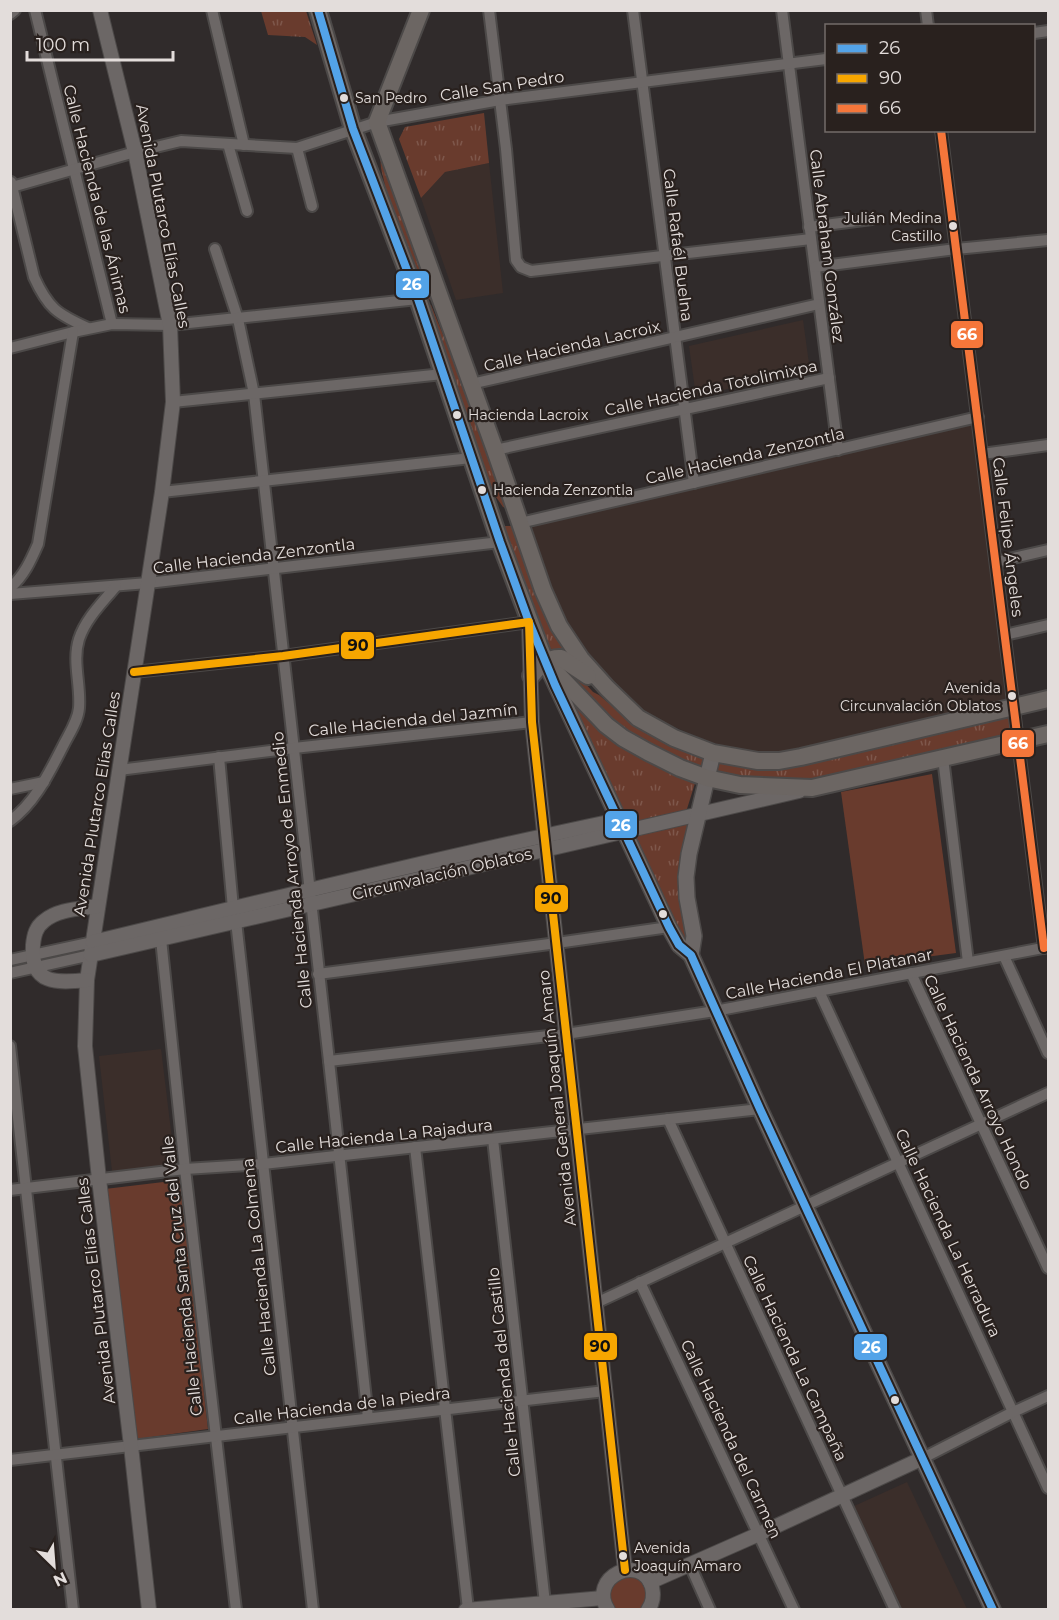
<svg xmlns="http://www.w3.org/2000/svg" width="1059" height="1620" font-family="Montserrat,sans-serif">
	<defs>
		<pattern id="park-tufts" width="24" height="20" patternUnits="userSpaceOnUse" patternTransform="scale(1.5)"><rect width="24" height="20" fill="#693b2d"/><path d="M3 7l-1-3M5 7V3M7 7l1-3M15 17l-1-3M17 17v-4M19 17l1-3" fill="none" stroke="#7e574b"/></pattern>
	</defs>
	<rect width="100%" height="100%" fill="#302b2b"/>
	<g fill="#3b2e2a">
		<path d="M489,163l14,130 -47,7 -35,-102 24,-26z"/>
		<path d="M803,320l7,51 -114,25 -7,-50z"/>
		<path d="M967,423l3,1 2,4 34,274 -213,50 -23,2 -29,-4 -31,-8 -38,-16 -37,-19 -51,-55 -15,-24 -20,-42 -21,-58 2,-5z"/>
		<path d="M161,1049l14,115 -63,7 -13,-115z"/>
		<path d="M907,1482l60,127h-66l-49,-102z"/>
	</g>
	<g fill="#693b2d">
		<path d="M932,774l24,179 -91,12 -24,-173z"/>
		<path d="M180,1180l28,249 -71,10 -32,-250z"/>
		<path d="M628,1573l19,10 -2,26h-34l-5,-18z"/>
	</g>
	<g fill="url(#park-tufts)">
		<path d="M261,11h45l11,34 -12,-8 -37,-2z"/>
		<path d="M484,113l5,50 -44,9 -24,26 -22,-59 6,-12z"/>
		<path d="M379,142l55,160 -12,-7 -12,-31 -23,-70 -6,-26z"/>
		<path d="M428,304l3,1 20,49 9,12 49,143 -6,-2 -7,-10 -21,-48z"/>
		<path d="M499,519l6,7h10l59,132 -26,-4z"/>
		<path d="M559,663l22,16 12,13 6,3 31,26 79,35 -4,16 -35,-13 -67,-42z"/>
		<path d="M563,691l133,89 -10,32 -59,13z"/>
		<path d="M1008,717l6,20 -208,47 -92,-9 2,-14 15,2 219,-33z"/>
		<path d="M689,824l-8,32 -3,25 13,66 -19,-28 -40,-82z"/>
	</g>
	<g fill="none" stroke-linecap="round" stroke-linejoin="round">
		<g stroke="#4c4948" stroke-width="14">
			<g id="minor">
				<path d="M35,10l77,314"/>
				<path d="M212,10l32,135"/>
				<path d="M489,10l17,139 10,111 5,7 10,4 280,-32"/>
				<path d="M633,10l61,473"/>
				<path d="M782,10l56,440"/>
				<path d="M926,10l2,16"/>
				<path d="M10,14l5,-4"/>
				<path d="M1034,33l14,-2"/>
				<path d="M941,130l103,818"/>
				<path d="M228,144l19,67"/>
				<path d="M297,148l15,58"/>
				<path d="M11,182l23,95c14,31 23,37 54,51"/>
				<path d="M12,187l123,-35 46,-11 116,7 80,-26 123,-22 326,-41"/>
				<path d="M809,227l63,-8"/>
				<path d="M215,249l23,70 16,75 75,667 39,357"/>
				<path d="M815,267l141,-18 92,-9"/>
				<path d="M10,348l63,-16 39,-8 58,1 248,-26"/>
				<path d="M471,384l348,-80"/>
				<path d="M173,402l270,-28"/>
				<path d="M495,450l334,-72"/>
				<path d="M982,454l66,-9"/>
				<path d="M162,492l309,-34"/>
				<path d="M520,523l458,-106"/>
				<path d="M996,562l52,-12"/>
				<path d="M10,588c14,-12 21,-28 28,-44l35,-212"/>
				<path d="M10,594l138,-11 352,-41"/>
				<path d="M1005,635l43,-10"/>
				<path d="M134,672l149,-16 246,-34"/>
				<path d="M219,757l14,151"/>
				<path d="M943,758l25,204"/>
				<path d="M119,770l175,-22 238,-26"/>
				<path d="M10,789l34,-7"/>
				<path d="M10,821c25,-18 39,-48 53,-75 6,-12 15,-25 16,-38 2,-23 -7,-47 0,-69 7,-21 24,-37 37,-53"/>
				<path d="M236,921l77,689"/>
				<path d="M161,939l24,230 51,441"/>
				<path d="M1004,956l44,97"/>
				<path d="M10,960l83,-18"/>
				<path d="M10,973l81,-18"/>
				<path d="M911,973l137,295"/>
				<path d="M318,974l239,-31 112,-16"/>
				<path d="M819,991l229,497"/>
				<path d="M10,1046l63,564"/>
				<path d="M329,1061l237,-27 149,-23 333,-64"/>
				<path d="M668,1119l227,491"/>
				<path d="M493,1139l52,464"/>
				<path d="M415,1147l53,462"/>
				<path d="M10,1190l175,-21 78,-5 497,-55"/>
				<path d="M640,1282l154,328"/>
				<path d="M596,1303l452,-210"/>
				<path d="M923,1458l90,-46 35,-16"/>
				<path d="M10,1460l595,-69"/>
				<path d="M690,1565l20,45"/>
			</g>
		</g>
		<g stroke="#4c4948" stroke-width="16">
			<g id="tertiary">
				<path d="M100,10l35,142 35,173 3,77 -11,90 -75,488 -2,66 14,133 32,267 18,164"/>
				<path d="M529,626l3,96 93,848"/>
				<path d="M93,942c175,-42 349,-85 525,-122"/>
				<path d="M91,955l708,-164"/>
				<path d="M87,980c-30,3 -57,5 -54,-35 1,-10 3,-18 11,-24 14,-12 36,-12 54,-15"/>
				<path d="M650,1582l109,-48 164,-76"/>
				<path d="M466,1610l137,-12"/>
				<path d="M608,1610c-21,-33 33,-58 44,-23 2,8 1,16 -4,23"/>
			</g>
		</g>
		<g stroke="#4c4948" stroke-width="18">
			<g id="secondary">
				<path d="M546,664l123,263 10,18 12,10 69,154 233,501"/>
				<path d="M691,955l3,-19 -7,-38 -1,-21 3,-23 24,-101"/>
			</g>
		</g>
		<g stroke="#4c4948" stroke-width="20">
			<g id="primary">
				<path d="M318,10l35,119 65,170 82,243 45,119 61,64 17,13 25,14 32,16 27,10 33,7 72,3 236,-54"/>
				<path d="M421,10l-44,112 118,328 48,140 16,36 22,33 26,29 31,30 36,20 39,15 45,8h21l22,-4 247,-58"/>
				<path d="M531,676c9,-10 16,-19 30,-18l27,18"/>
			</g>
		</g>
		<use href="#minor" stroke="#6c6766" stroke-width="10"/>
		<use href="#tertiary" stroke="#6c6766" stroke-width="14"/>
		<use href="#secondary" stroke="#6c6766" stroke-width="15"/>
		<use href="#primary" stroke="#6c6663" stroke-width="16"/>
		<g stroke="#29211e" stroke-width="12">
			<path id="bus-1" d="M318,10l35,119 65,170 82,243 29,80 26,63 114,242 10,18 12,10 69,154 233,501"/>
		</g>
		<g stroke="#29211e" stroke-width="12">
			<path id="bus-2" d="M134,672l149,-16 246,-34 3,100 93,848"/>
		</g>
		<g stroke="#29211e" stroke-width="12">
			<path id="bus-3" d="M941,130l103,818"/>
		</g>
		<use href="#bus-1" stroke="#53a3e8" stroke-width="8"/>
		<use href="#bus-2" stroke="#f7a600" stroke-width="8"/>
		<use href="#bus-3" stroke="#f5763a" stroke-width="8"/>
	</g>
	<g fill="#e3dddb" stroke="#29211e" stroke-width="2">
		<circle cx="344" cy="98" r="5"/>
		<circle cx="953" cy="226" r="5"/>
		<circle cx="457" cy="415" r="5"/>
		<circle cx="482" cy="490" r="5"/>
		<circle cx="1012" cy="696" r="5"/>
		<circle cx="663" cy="914" r="5"/>
		<circle cx="895" cy="1400" r="5"/>
		<circle cx="623" cy="1556" r="5"/>
	</g>
	<g text-anchor="middle" dominant-baseline="central" stroke-width="4.5" stroke-linejoin="round" paint-order="stroke">
		<g font-size="14" fill="#e3dddb" stroke="#29211e" text-anchor="start">
			<text x="355" y="98">San Pedro</text>
			<text x="942" y="218" text-anchor="end">Julián Medina<tspan x="942" dy="18">Castillo</tspan></text>
			<text x="468" y="415">Hacienda Lacroix</text>
			<text x="493" y="490">Hacienda Zenzontla</text>
			<text x="1001" y="688" text-anchor="end">Avenida<tspan x="1001" dy="18">Circunvalación Oblatos</tspan></text>
			<text x="634" y="1548">Avenida<tspan x="634" dy="18">Joaquín Amaro</tspan></text>
		</g>
		<g font-size="16" fill="#e3dddb" stroke="#29211e">
			<text transform="translate(502 86) rotate(-9)">Calle San Pedro</text>
			<text transform="translate(97 199) rotate(76)">Calle Hacienda de las Ánimas</text>
			<text transform="translate(163 216) rotate(79)">Avenida Plutarco Elías Calles</text>
			<text transform="translate(678 245) rotate(83)">Calle Rafaél Buelna</text>
			<text transform="translate(827 246) rotate(83)">Calle Abraham González</text>
			<text transform="translate(572 346) rotate(-13)">Calle Hacienda Lacroix</text>
			<text transform="translate(711 388) rotate(-12)">Calle Hacienda Totolimixpa</text>
			<text transform="translate(745 456) rotate(-13)">Calle Hacienda Zenzontla</text>
			<text transform="translate(1008 537) rotate(83)">Calle Felipe Ángeles</text>
			<text transform="translate(254 556) rotate(-7)">Calle Hacienda Zenzontla</text>
			<text transform="translate(413 720) rotate(-6)">Calle Hacienda del Jazmín</text>
			<text transform="translate(97 804) rotate(-81)">Avenida Plutarco Elías Calles</text>
			<text transform="translate(292 870) rotate(-96)">Calle Hacienda Arroyo de Enmedio</text>
			<text transform="translate(442 874) rotate(-13)">Circunvalación Oblatos</text>
			<text transform="translate(829 974) rotate(-11)">Calle Hacienda El Platanar</text>
			<text transform="translate(978 1082) rotate(65)">Calle Hacienda Arroyo Hondo</text>
			<text transform="translate(557 1098) rotate(-96)">Avenida General Joaquín Amaro</text>
			<text transform="translate(384 1136) rotate(-6)">Calle Hacienda La Rajadura</text>
			<text transform="translate(948 1233) rotate(65)">Calle Hacienda La Herradura</text>
			<text transform="translate(259 1267) rotate(-96)">Calle Hacienda La Colmena</text>
			<text transform="translate(182 1276) rotate(-96)">Calle Hacienda Santa Cruz del Valle</text>
			<text transform="translate(96 1291) rotate(-97)">Avenida Plutarco Elías Calles</text>
			<text transform="translate(795 1358) rotate(65)">Calle Hacienda La Campaña</text>
			<text transform="translate(504 1372) rotate(-96)">Calle Hacienda del Castillo</text>
			<text transform="translate(342 1406) rotate(-7)">Calle Hacienda de la Piedra</text>
			<text transform="translate(731 1439) rotate(65)">Calle Hacienda del Carmen</text>
		</g>
	</g>
	<g stroke="#29211e" stroke-width="2">
		<rect x="395" y="270" width="35" height="29" rx="6" fill="#53a3e8"/>
		<rect x="950" y="320" width="34" height="29" rx="6" fill="#f5763a"/>
		<rect x="340" y="631" width="35" height="29" rx="6" fill="#f7a600"/>
		<rect x="1001" y="729" width="34" height="29" rx="6" fill="#f5763a"/>
		<rect x="604" y="810" width="34" height="29" rx="6" fill="#53a3e8"/>
		<rect x="534" y="884" width="35" height="29" rx="6" fill="#f7a600"/>
		<rect x="583" y="1332" width="35" height="29" rx="6" fill="#f7a600"/>
		<rect x="853" y="1333" width="35" height="28" rx="6" fill="#53a3e8"/>
	</g>
	<g font-size="16" text-anchor="middle" font-weight="bold" fill="#fff">
		<text x="412" y="290">26</text>
		<text x="967" y="340">66</text>
		<text x="1018" y="749">66</text>
		<text x="621" y="831">26</text>
		<text x="871" y="1353">26</text>
	</g>
	<g font-size="16" text-anchor="middle" font-weight="bold" fill="#111">
		<text x="358" y="651">90</text>
		<text x="551" y="904">90</text>
		<text x="600" y="1352">90</text>
	</g>
	<rect width="1059" height="1620" fill="none" stroke="#e3dddb" stroke-width="24"/>
	<rect x="825" y="24" width="210" height="108" fill="#29211e" stroke="#736c6a" stroke-width="1.5"/>
	<rect x="837" y="44" width="30" height="9" fill="#53a3e8" stroke="#736c6a" stroke-width="1.5"/>
	<text x="879" y="54" font-size="18" fill="#e3dddb">26</text>
	<rect x="837" y="74" width="30" height="9" fill="#f7a600" stroke="#736c6a" stroke-width="1.5"/>
	<text x="879" y="84" font-size="18" fill="#e3dddb">90</text>
	<rect x="837" y="104" width="30" height="9" fill="#f5763a" stroke="#736c6a" stroke-width="1.5"/>
	<text x="879" y="114" font-size="18" fill="#e3dddb">66</text>
	<g transform="translate(54 1566) rotate(155)" stroke="#29211e" stroke-width="4.5" paint-order="stroke">
	<path d="M0-4.5L10 22L0 15L-10 22Z" fill="#e3dddb"/>
	<text y="-9" font-size="16" font-weight="bold" text-anchor="middle" fill="#e3dddb">N</text>
	</g>
	<path d="M27 51v9h146v-9" fill="none" stroke="#e3dddb" stroke-width="3"/>
	<text x="36" y="51" font-size="18" fill="#e3dddb" stroke="#29211e" stroke-width="4.5" paint-order="stroke">100 m</text>
</svg>
